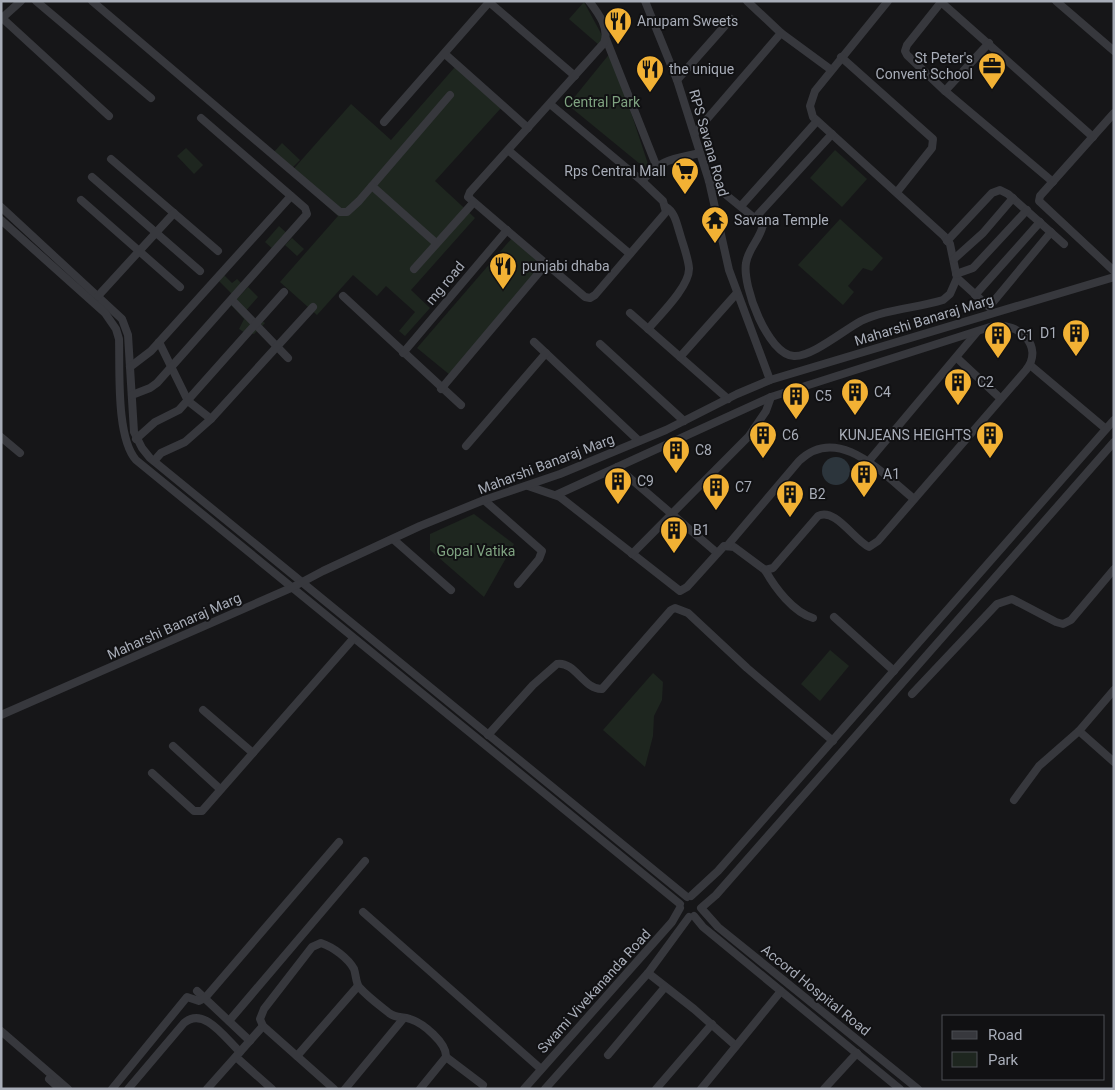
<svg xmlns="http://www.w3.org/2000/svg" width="1115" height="1090" font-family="Roboto,sans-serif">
	<rect width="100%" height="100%" fill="#161618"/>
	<g fill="#1e261f">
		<path d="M584,2l20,37 -5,6 -30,-26z"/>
		<path d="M611,52l40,121 -83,-68z"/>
		<path d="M455,67l46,41 -66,73 40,37 -64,72 19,18 -25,28 -6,-5 16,-19 -29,-26 -9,10 -24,-21 -36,40 -37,-33 58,-66 -48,-43 61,-69 40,36z"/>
		<path d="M282,143l18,17 -8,8 -18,-16z"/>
		<path d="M186,148l17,17 -9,9 -17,-18z"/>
		<path d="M835,150l32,29 -25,28 -32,-29z"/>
		<path d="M840,219l43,39 -11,13 -9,-3 -15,18 6,6 -11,13 -45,-40z"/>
		<path d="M279,226l11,10 -14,16 -11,-10z"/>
		<path d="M292,238l12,11 -7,7 -12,-11z"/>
		<path d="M512,238l32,27 -94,110 -33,-27z"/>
		<path d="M221,272l11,11 5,-4 8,8 -10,10 -19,-19z"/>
		<path d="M248,287l10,10 -15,17 10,13 8,-7 4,3 -11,11 -9,-1 -6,-4 5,-10 -13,-14z"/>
		<path d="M474,514l40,30 -30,53 -54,-47v-16z"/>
		<path d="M830,650l19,16 -29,35 -19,-17z"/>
		<path d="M653,673l10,9 -1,18 -8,16 -1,20 -8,31 -42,-37z"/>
	</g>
	<circle fill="#2c353c" cx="836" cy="471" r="14"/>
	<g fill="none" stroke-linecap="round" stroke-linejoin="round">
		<g stroke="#37383d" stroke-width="8">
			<path d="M36,1l115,97"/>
			<path d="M92,1l248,211h7l12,-11 91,-106"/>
			<path d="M645,1l32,79 32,101 20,89 41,110"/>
			<path d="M747,1l34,32"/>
			<path d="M888,1l-73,90 -5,15 3,11 131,119 6,8 7,34 32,29 62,-75"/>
			<path d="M942,1l-35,44 -2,6 2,4 38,36 108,91"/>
			<path d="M1056,1l58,50"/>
			<path d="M489,2l86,74"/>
			<path d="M941,2l152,135"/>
			<path d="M2,18l107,98"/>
			<path d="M1,19l20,-18"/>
			<path d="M606,39l50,126"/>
			<path d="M445,54l83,74"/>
			<path d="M841,57l92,82 -1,9 -35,44"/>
			<path d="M677,80l54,-61"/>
			<path d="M945,91l44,-48"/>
			<path d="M550,104l92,77 21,20 3,11 -71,83 -5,3 -5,-1 -117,-100 2,-5 134,-149c6,-15 -6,-30 -15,-42"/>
			<path d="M1114,113l-74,83 -1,5 75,70"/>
			<path d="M384,122l106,-121"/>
			<path d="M695,133l86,-100 49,36"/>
			<path d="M508,150l122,104"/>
			<path d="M111,159l107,92"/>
			<path d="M92,177l108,94"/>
			<path d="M642,181c18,-22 32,-22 58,-28"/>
			<path d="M709,181l54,44c-3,14 -15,24 -17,38 -4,23 22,92 48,93 18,1 50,-26 67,-35 25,-12 56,-13 82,-21l7,-6 7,-16"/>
			<path d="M372,186l64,57"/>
			<path d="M81,200l99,87"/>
			<path d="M741,206l76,-85"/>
			<path d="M1,207l121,112 6,16 6,97 8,16 8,10 537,439"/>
			<path d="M755,218l77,-84"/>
			<path d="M1,220l104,93 11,16 3,10c1,32 -3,98 17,121l544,444"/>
			<path d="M947,241l45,-48 8,-3 8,4 56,50"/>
			<path d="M954,259l29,-26 30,-35"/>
			<path d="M414,269l59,-66"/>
			<path d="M956,274l17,-6 54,-58"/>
			<path d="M975,295l65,-73"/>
			<path d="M98,296l76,-83"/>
			<path d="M343,296l118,109"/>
			<path d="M232,300l56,58"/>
			<path d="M630,313l98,86"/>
			<path d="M648,329c12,-14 42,-43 41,-61 -1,-11 -6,-23 -9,-34 -3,-9 -5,-22 -14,-27"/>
			<path d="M159,342l29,59 23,18"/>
			<path d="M534,342l105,99"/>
			<path d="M600,344l84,77"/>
			<path d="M403,353l104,-123"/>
			<path d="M680,357l57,-64"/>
			<path d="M957,358l43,40"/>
			<path d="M1030,365l76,64"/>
			<path d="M130,367l21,-16 140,-155"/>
			<path d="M441,389l106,-126"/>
			<path d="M132,395l18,-7 7,-5 150,-169 -2,-6 -104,-90"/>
			<path d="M1,437l19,16"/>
			<path d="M136,439l19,-17 24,-12 105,-118"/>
			<path d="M466,446l80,-93"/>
			<path d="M154,461l7,-8 24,-11 26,-23 102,-112"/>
			<path d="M868,462l109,-130"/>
			<path d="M617,467l99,85"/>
			<path d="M528,486l32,11 120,94 7,-4 37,-41 10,1 31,23 8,-2 45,-52c17,-9 36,24 51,31l9,-6 148,-171c19,-24 -8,-48 -33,-44l-222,71 -215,98"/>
			<path d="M484,500l58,51 -3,8 -21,25"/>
			<path d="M393,539l58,51"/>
			<path d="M727,546l72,-85c39,-38 84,13 115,38"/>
			<path d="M632,554l117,-118 17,-25 5,-14"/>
			<path d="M765,570c10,18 28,42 48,48"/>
			<path d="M834,617l60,54"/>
			<path d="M912,694l85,-90 15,-5 44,23 7,2 8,-4 43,-51"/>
			<path d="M203,710l50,43"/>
			<path d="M1,715l290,-127 32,-17 97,-45 64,-26 76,-26 106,-44 71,-36 33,-14 344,-103"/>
			<path d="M1079,731l35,31"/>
			<path d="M488,735l45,-50 24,-21c18,-3 27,26 45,25l69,-79 4,-2 13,5 59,55 86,73"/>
			<path d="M173,746l47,43"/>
			<path d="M152,773l42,38h8l151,-172"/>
			<path d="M1014,800l25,-34 40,-35 35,-41"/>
			<path d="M691,896l27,-25 396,-451"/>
			<path d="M363,912l178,157"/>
			<path d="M694,916l9,11 197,162"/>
			<path d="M648,973l46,36 42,37"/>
			<path d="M197,991l53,50"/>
			<path d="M229,1021l136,-160"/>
			<path d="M1,1031l67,58"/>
			<path d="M608,1055l57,-68"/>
			<path d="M297,1056l61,-70"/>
			<path d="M236,1057l36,32"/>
			<path d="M446,1057l37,28"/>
			<path d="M49,1079l11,10"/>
			<path d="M112,1089l75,-92 12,4 6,-3 134,-156"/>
			<path d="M128,1089l56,-66c20,-17 41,15 56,29"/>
			<path d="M207,1089l56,-63"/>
			<path d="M334,1089l-71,-63 -3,-7 4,-10 48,-62 9,-4c12,4 27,15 33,26 2,6 2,14 5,18 9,10 20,18 30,26 8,6 13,3 21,6 13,4 37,24 36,38l-26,32"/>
			<path d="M345,1089l58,-70"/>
			<path d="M524,1089l148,-167 8,-14"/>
			<path d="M545,1089l103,-116 41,-56"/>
			<path d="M656,1089l56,-65"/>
			<path d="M701,1089l80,-98"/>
			<path d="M824,1089l33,-36"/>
			<path d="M918,1089l-200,-162 -17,-19 15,-13 398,-453"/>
		</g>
	</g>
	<defs>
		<g id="restaurant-pin" transform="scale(1.4375)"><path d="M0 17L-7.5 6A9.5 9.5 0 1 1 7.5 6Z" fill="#f2b134" stroke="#111113"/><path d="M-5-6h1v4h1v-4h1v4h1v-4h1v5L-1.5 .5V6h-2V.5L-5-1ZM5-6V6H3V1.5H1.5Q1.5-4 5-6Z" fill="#111"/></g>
		<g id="office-pin" transform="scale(1.4375)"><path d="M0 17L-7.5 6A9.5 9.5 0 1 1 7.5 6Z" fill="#f2b134" stroke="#111113"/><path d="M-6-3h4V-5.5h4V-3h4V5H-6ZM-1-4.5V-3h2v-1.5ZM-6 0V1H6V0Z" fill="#111"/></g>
		<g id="supermarket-pin" transform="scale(1.4375)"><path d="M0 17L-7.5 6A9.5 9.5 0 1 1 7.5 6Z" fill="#f2b134" stroke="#111113"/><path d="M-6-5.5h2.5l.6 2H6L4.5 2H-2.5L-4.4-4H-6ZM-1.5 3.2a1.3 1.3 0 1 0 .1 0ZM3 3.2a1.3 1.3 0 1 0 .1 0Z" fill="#111"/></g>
		<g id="temple-pin" transform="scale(1.4375)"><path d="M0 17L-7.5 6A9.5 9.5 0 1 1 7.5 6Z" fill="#f2b134" stroke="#111113"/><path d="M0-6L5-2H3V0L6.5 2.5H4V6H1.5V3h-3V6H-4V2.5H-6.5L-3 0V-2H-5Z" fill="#111"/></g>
		<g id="building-pin" transform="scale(1.4375)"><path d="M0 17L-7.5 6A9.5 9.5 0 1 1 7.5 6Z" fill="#f2b134" stroke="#111113"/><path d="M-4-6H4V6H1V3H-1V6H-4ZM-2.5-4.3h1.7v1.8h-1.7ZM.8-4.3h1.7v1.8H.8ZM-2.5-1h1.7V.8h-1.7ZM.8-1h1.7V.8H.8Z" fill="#111"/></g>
	</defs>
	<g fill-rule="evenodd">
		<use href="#restaurant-pin" x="618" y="21"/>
		<use href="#office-pin" x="992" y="66"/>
		<use href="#restaurant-pin" x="650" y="69"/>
		<use href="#supermarket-pin" x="685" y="171"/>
		<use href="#temple-pin" x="715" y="220"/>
		<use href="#restaurant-pin" x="503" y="266"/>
		<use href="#building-pin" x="1076" y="333"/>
		<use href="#building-pin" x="998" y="335"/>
		<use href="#building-pin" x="958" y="382"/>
		<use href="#building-pin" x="855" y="392"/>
		<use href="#building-pin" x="796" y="396"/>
		<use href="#building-pin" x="763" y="435"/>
		<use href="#building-pin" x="990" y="435"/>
		<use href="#building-pin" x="676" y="450"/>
		<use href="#building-pin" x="864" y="474"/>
		<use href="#building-pin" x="618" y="481"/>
		<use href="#building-pin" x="716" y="487"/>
		<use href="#building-pin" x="790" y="494"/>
		<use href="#building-pin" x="674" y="530"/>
	</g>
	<g text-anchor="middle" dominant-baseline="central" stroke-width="4" stroke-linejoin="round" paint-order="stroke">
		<g font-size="14" fill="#a8adb8" stroke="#111113" text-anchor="start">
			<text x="637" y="21">Anupam Sweets</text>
			<text x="973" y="58" text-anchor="end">St Peter's<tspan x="973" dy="16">Convent School</tspan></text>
			<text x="669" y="69">the unique</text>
			<text x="666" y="171" text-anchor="end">Rps Central Mall</text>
			<text x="734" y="220">Savana Temple</text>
			<text x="522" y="266">punjabi dhaba</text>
			<text x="1057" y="333" text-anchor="end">D1</text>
			<text x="1017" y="335">C1</text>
			<text x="977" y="382">C2</text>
			<text x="874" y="392">C4</text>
			<text x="815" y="396">C5</text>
			<text x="782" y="435">C6</text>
			<text x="971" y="435" text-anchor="end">KUNJEANS HEIGHTS</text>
			<text x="695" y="450">C8</text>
			<text x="883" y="474">A1</text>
			<text x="637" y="481">C9</text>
			<text x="735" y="487">C7</text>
			<text x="809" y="494">B2</text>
			<text x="693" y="530">B1</text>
		</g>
		<g font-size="14" fill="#7fa381" stroke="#111113">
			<text x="602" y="102">Central Park</text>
			<text x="476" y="551">Gopal Vatika</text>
		</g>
		<g font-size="14" fill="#a8adb8" stroke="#111113">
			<text transform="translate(709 143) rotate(74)">RPS Savana Road</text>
			<text transform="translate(445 283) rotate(-50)">mg road</text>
			<text transform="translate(924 320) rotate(-17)">Maharshi Banaraj Marg</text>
			<text transform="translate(546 464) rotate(-21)">Maharshi Banaraj Marg</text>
			<text transform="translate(174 626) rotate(-24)">Maharshi Banaraj Marg</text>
			<text transform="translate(816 990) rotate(39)">Accord Hospital Road</text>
			<text transform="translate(594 991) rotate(-48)">Swami Vivekananda Road</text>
		</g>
	</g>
	<rect width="1115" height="1090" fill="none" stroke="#a8adb8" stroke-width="5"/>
	<rect x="942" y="1015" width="162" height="65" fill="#111113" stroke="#4d4f55"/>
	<rect x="952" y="1031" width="25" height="8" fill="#37383d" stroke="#4d4f55"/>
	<text x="988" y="1040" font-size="15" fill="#a8adb8">Road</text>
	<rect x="952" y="1052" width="25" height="15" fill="#1e261f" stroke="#4d4f55"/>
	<text x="988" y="1065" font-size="15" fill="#a8adb8">Park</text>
</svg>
